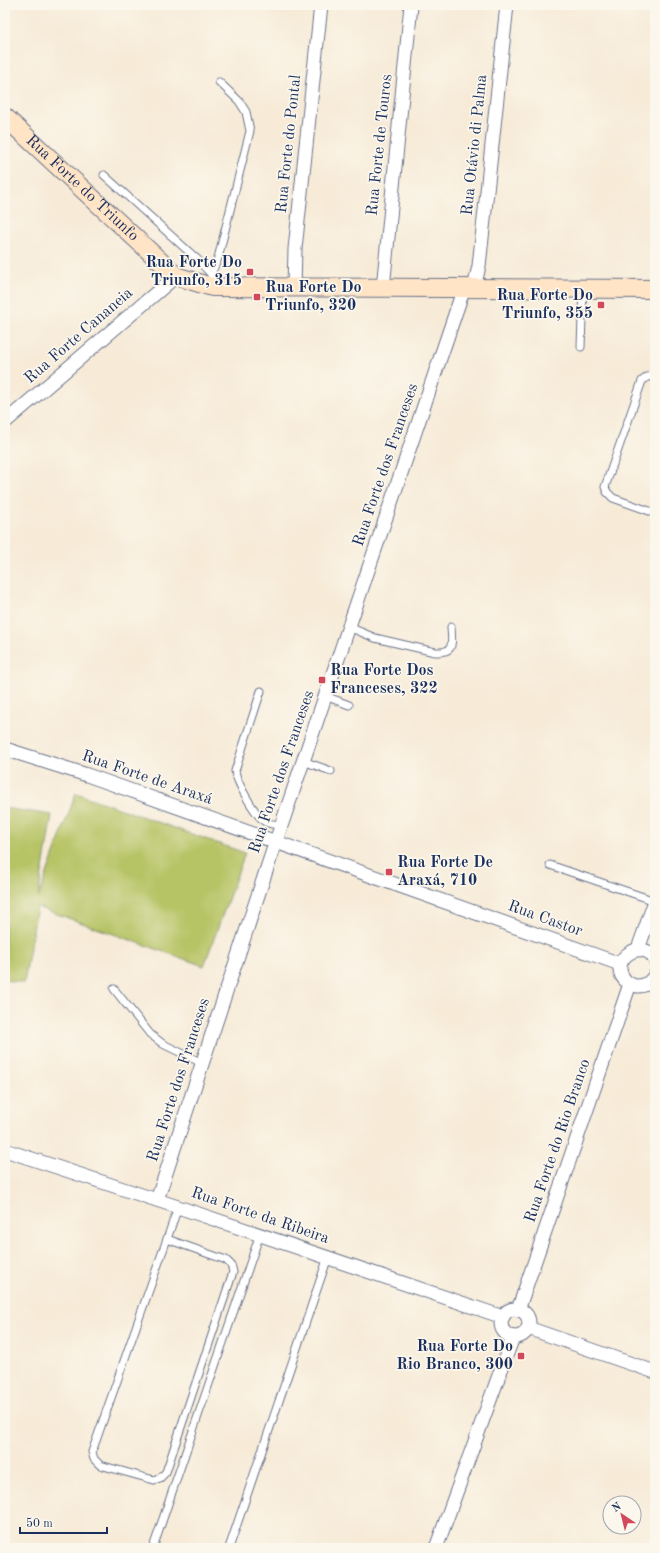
<svg xmlns="http://www.w3.org/2000/svg" width="660" height="1553" font-family="'Old Standard TT',serif">
	<rect width="100%" height="100%" fill="#fbf7ec"/>
	<filter id="ink" filterUnits="userSpaceOnUse"><feTurbulence type="fractalNoise" baseFrequency=".025" numOctaves="2"/><feDisplacementMap in="SourceGraphic" scale="8" xChannelSelector="R" yChannelSelector="G"/><feConvolveMatrix kernelMatrix="1 2 1 2 8 2 1 2 1" color-interpolation-filters="sRGB"/></filter>
	<filter id="wash" filterUnits="userSpaceOnUse"><feTurbulence type="fractalNoise" baseFrequency=".012" numOctaves="4" result="noise"/><feDisplacementMap in="SourceGraphic" scale="16" xChannelSelector="R" yChannelSelector="G"/><feGaussianBlur stdDeviation="0.9" result="paint"/><feColorMatrix in="noise" values="0 0 0 0 0 0 0 0 0 0 0 0 0 0 0 0 0 1.4 0 .05"/><feComposite in="paint" operator="in"/></filter>
	<g filter="url(#wash)">
		<rect width="100%" height="100%" fill="#f7ebd8"/>
		<path fill="#b7c466" stroke="#697a62" d="M76,793l169,60 -41,113 -167,-59 -13,76 -19,-3v-172l47,7 -14,83z"/>
	</g>
	<g filter="url(#ink)">
		<g fill="none" stroke-linecap="round" stroke-linejoin="round">
			<g stroke="#687189" stroke-width="9">
				<g id="lane">
					<path d="M104,175l93,84 14,15 1,5"/>
					<path d="M211,274l7,-16 32,-127 -4,-19 -7,-11 -20,-19"/>
					<path d="M581,347l2,-58"/>
					<path d="M655,376l-8,1 -5,4 -37,106 2,5 6,6 42,15"/>
					<path d="M349,627l26,11 60,14c20,1 17,-8 16,-25"/>
					<path d="M261,691l-26,80c2,12 19,42 29,50 5,4 12,3 18,4"/>
					<path d="M325,696l24,9"/>
					<path d="M303,761l28,10"/>
					<path d="M550,865l105,36"/>
					<path d="M114,989l36,45 13,10 39,19"/>
					<path d="M167,1239l59,21 5,5 2,7 -67,200 -6,6 -6,2 -54,-15 -6,-6 -2,-7 75,-213 11,-32"/>
					<path d="M153,1548l107,-314"/>
					<path d="M229,1548l99,-291"/>
				</g>
			</g>
			<g stroke="#687189" stroke-width="15">
				<g id="street">
					<path d="M294,287l1,-38 26,-244"/>
					<path d="M383,288l28,-283"/>
					<path d="M474,288l5,-22 28,-261"/>
					<path d="M5,422l171,-146"/>
					<path d="M5,749l82,26 533,189"/>
					<path d="M638,949l17,-48"/>
					<path d="M655,960c-11,-24 -47,-1 -31,19 4,5 8,7 14,7 8,0 13,-4 17,-11"/>
					<path d="M5,1150l173,57 325,110"/>
					<path d="M157,1200l119,-359 188,-553"/>
					<circle cx="515" cy="1323" r="14"/>
					<path d="M518,1310l112,-326"/>
					<path d="M528,1328l127,44"/>
					<path d="M436,1548l77,-211"/>
				</g>
			</g>
			<g stroke="#687189" stroke-width="20">
				<g id="secondary">
					<path id="s1" d="M5,117l171,159 36,11 443,2"/>
				</g>
			</g>
			<use href="#lane" stroke="#fff" stroke-width="7"/>
			<use href="#street" stroke="#fff" stroke-width="13"/>
			<use href="#secondary" stroke="#ffe4c6" stroke-width="18"/>
		</g>
	</g>
	<g fill="#d1495b" stroke="#fbf7ec" stroke-width="1.5">
		<rect x="246" y="268" width="8" height="8" rx="2"/>
		<rect x="253" y="293" width="8" height="8" rx="2"/>
		<rect x="597" y="301" width="8" height="8" rx="2"/>
		<rect x="318" y="676" width="8" height="8" rx="2"/>
		<rect x="385" y="868" width="8" height="8" rx="2"/>
		<rect x="517" y="1352" width="8" height="8" rx="2"/>
	</g>
	<g text-anchor="middle" dominant-baseline="central" stroke-width="3.5" stroke-linejoin="round" paint-order="stroke">
		<g font-size="16" fill="#1b2f5e" stroke="#fbf7ec">
			<text transform="translate(289 144) rotate(-84)">Rua Forte do Pontal</text>
			<text transform="translate(380 145) rotate(-84)">Rua Forte de Touros</text>
			<text transform="translate(475 145) rotate(-84)">Rua Otávio di Palma</text>
			<text stroke="none"><textPath href="#s1" startOffset="105">Rua Forte do Triunfo</textPath></text>
			<text transform="translate(79 336) rotate(-41)">Rua Forte Cananeia</text>
			<text transform="translate(386 465) rotate(-71)">Rua Forte dos Franceses</text>
			<text transform="translate(282 772) rotate(-71)">Rua Forte dos Franceses</text>
			<text transform="translate(147 778) rotate(19)">Rua Forte de Araxá</text>
			<text transform="translate(545 919) rotate(20)">Rua Castor</text>
			<text transform="translate(179 1080) rotate(-72)">Rua Forte dos Franceses</text>
			<text transform="translate(558 1141) rotate(-71)">Rua Forte do Rio Branco</text>
			<text transform="translate(260 1216) rotate(19)">Rua Forte da Ribeira</text>
		</g>
		<g font-size="16" font-weight="bold" fill="#1b2f5e" stroke="#fbf7ec" text-anchor="end">
			<text x="242" y="263">Rua Forte Do<tspan x="242" dy="18">Triunfo, 315</tspan></text>
			<text x="265" y="288" text-anchor="start">Rua Forte Do<tspan x="265" dy="18">Triunfo, 320</tspan></text>
			<text x="593" y="296">Rua Forte Do<tspan x="593" dy="18">Triunfo, 355</tspan></text>
			<text x="330" y="671" text-anchor="start">Rua Forte Dos<tspan x="330" dy="18">Franceses, 322</tspan></text>
			<text x="397" y="863" text-anchor="start">Rua Forte De<tspan x="397" dy="18">Araxá, 710</tspan></text>
			<text x="513" y="1347">Rua Forte Do<tspan x="513" dy="18">Rio Branco, 300</tspan></text>
		</g>
	</g>
	<rect width="660" height="1553" fill="none" stroke="#fbf7ec" stroke-width="20"/>
	<g transform="translate(622 1515) rotate(325)"><circle r="19" fill="#fbf7ec" stroke="#a1a7b3"/>
	<path d="M0-3L7 15L0 10L-7 15Z" fill="#d1495b"/>
	<text y="-6" font-size="11" font-weight="bold" text-anchor="middle" fill="#1b2f5e">N</text>
	</g>
	<path d="M20 1527v6h87v-6" fill="none" stroke="#1b2f5e" stroke-width="2"/>
	<text x="26" y="1527" font-size="12" fill="#1b2f5e" stroke="#fbf7ec" stroke-width="3" paint-order="stroke">50 m</text>
</svg>
